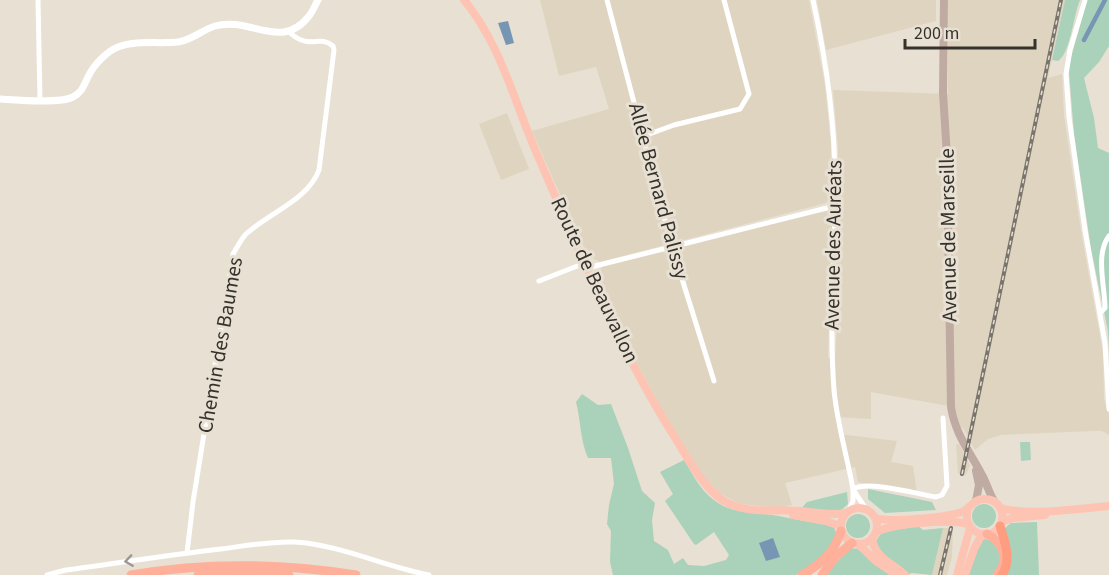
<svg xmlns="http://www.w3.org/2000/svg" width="1109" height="575" font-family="'Source Sans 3',sans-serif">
	<rect width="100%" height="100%" fill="#e8e0d3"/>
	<g fill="#dfd4c0" fill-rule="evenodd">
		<path d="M540,0h269l16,85 6,60 -1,53 -4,5 -226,59 -10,-5 -10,-17 -48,-109 77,-22 -13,-42 -37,9z"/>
		<path d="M817,0h119v21l-110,29z"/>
		<path d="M948,0h117l-17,78 14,-4 2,41 17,116 22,122 1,46 5,16v20l-7,-4h-8l-93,4 -13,4 -13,11 -12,-22 -4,-1 -5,-20 -83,-15v27l-35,-2 3,17 58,7 -6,21 22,4 4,27 -59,-11 -3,-15 -70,16 7,22 -15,3 -37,-4 -19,-10 -15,-13 -41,-66 -39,-72 -17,-38 -9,-27v-8l3,-4 59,-14 9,2 3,3 42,123 -38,-123 2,-9 141,-37 17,-3v-61l-5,-57 115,4zM837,325l-2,33h-7l1,-32z"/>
		<path d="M507,113l22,56 -28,11 -22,-56z"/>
		<path d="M956,444h3l11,21 -4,10 -8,-1z"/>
		<path d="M943,528h10l-1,29 -5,18h-15z"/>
	</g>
	<g fill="#aad1ba">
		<path d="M1065,0h15c-7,16 -9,52 -22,61l-6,-1z"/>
		<path d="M1087,0h22v46l-10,16 -15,16 10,40 4,30 11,5v198l-1,-20 -17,-82 -17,-115 -5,-62 1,-11z"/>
		<path d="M582,394l16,11 13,-1 17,44 14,43 13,12 -3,17 2,21 14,9 6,14 9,-6 5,7 16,1 22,-6 3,-5 -15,-23 -18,13 -2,-1 -29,-43 8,-7 -13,-22 24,-12c7,11 14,26 24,35 22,21 44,16 71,21 18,4 36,6 55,11l3,8 -15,23 -26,17h-183l-3,-13 1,-31 -4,-7 2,-19 5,-21 -3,-26h-23c-8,-18 -7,-37 -12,-56z"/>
		<path d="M1020,442h10l1,18 -10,1z"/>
		<path d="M868,489l64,13 4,8 -51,3 -17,-14z"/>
		<path d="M847,492l1,12 -9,8 -38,-3 6,-7z"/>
		<circle cx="984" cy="516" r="12"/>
		<circle cx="858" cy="526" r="12"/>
		<path d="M1037,522l2,53h-34v-47l6,-5z"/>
		<path d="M918,526l5,4 20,-2 -11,47 -20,-2 -5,2 -26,-22 -5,-12 6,-9z"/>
		<path d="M984,539l10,2 8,19 -8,15h-27l14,-34z"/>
		<path d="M850,548l8,1 36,26h-69z"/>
	</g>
	<g fill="#7796b3">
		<path d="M508,21l6,22 -8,2 -8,-22z"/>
		<path d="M773,538l7,19 -14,4 -7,-18z"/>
	</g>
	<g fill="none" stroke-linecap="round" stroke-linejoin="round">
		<path stroke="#7796b3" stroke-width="4.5" d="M1084,40l21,-40"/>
		<g stroke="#fff" stroke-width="5">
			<path d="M38,0l2,100"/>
			<path d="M607,0l65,247 42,134"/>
			<path d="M813,0c14,64 23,129 22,194 0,65 -6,131 -1,196 3,33 13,66 19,99v12l-4,9"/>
			<path d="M1085,0l-15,50 -4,24 3,43 16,113 20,113 4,66"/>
			<path d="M644,136l30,-11 66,-16 9,-15 -25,-94"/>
			<path d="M587,268l248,-62"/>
			<path d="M539,281l46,-18"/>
			<path d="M1101,312l4,-4c0,-21 -10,-54 4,-72"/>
			<path d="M853,489c16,-9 64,5 83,8l6,-2 5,-9 -4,-68"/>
			<path d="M854,491l12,18"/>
			<path d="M187,553l6,-51 40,-248c4,-6 8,-15 13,-20 23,-21 62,-34 73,-64l15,-120 -1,-4c-15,-12 -23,5 -44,-14"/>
			<path d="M47,575l19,-5c52,-7 103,-15 155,-21 24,-3 49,-8 74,-7 46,3 88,24 134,33"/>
		</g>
		<path stroke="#fff" stroke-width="7" d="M0,99c17,1 59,5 73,-2 10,-5 11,-13 16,-22 5,-10 18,-24 29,-28 19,-7 40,-3 60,-5 14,-2 24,-12 37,-16 35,-10 66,26 94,-10 4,-5 6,-11 9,-16"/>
		<g stroke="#c0aba3" stroke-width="8">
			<path d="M944,0l-1,93 4,64 4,250c4,27 19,45 31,68 5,9 7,18 12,26"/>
			<path d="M976,501l3,-16 -3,-14"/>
		</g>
		<g stroke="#fec4b3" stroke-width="8">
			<path d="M464,0c35,42 49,97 70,147 42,97 82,196 138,286 13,20 31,56 52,68 24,14 50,8 76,10 15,1 29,5 45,2"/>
			<circle cx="859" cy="526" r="18"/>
			<path d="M1000,508c29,8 79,1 109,-2"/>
			<path d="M793,515l33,6 14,5"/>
			<path d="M875,518c16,5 72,-1 87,-6 9,-4 12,-14 23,-13 13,0 22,14 15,26 -10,20 -39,6 -32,-16"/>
			<path d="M1002,522l10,-4 33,-3"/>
			<path d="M876,532c19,-9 72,-13 92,-8"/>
			<path d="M872,538c2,19 20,25 33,37"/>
			<path d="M858,544l19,18 20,13"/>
			<path d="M957,575l13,-47"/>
			<path d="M965,575l9,-26 8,-15"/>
		</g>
		<g stroke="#feb09a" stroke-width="9">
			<path d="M987,534c17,9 23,26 10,41"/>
			<path d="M131,575c75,-13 150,-12 225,0"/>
			<path d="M198,575l46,-2 45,2"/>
			<path d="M802,575c19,-11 32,-22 39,-44"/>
			<path d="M822,575l14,-19 16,-13"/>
		</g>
		<path stroke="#fe9d80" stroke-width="9" d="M1000,526c5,16 12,34 2,49"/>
		<g stroke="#79746c" stroke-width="4">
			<g id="rail">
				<path d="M962,474l99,-474"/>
				<path d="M940,575l11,-47"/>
			</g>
		</g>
		<use href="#rail" stroke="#e8e0d3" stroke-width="1.5" stroke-dasharray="4.5" stroke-linecap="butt"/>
	</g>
	<defs><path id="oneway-chevron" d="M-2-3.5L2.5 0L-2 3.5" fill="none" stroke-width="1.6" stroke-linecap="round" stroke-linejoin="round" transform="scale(1.5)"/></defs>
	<use stroke="#9a9896" href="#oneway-chevron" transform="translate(129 561) rotate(172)"/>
	<g text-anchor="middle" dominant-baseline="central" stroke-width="6" stroke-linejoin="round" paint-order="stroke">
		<g font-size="21" fill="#35322d" stroke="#e8e0d3">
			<text transform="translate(659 191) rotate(75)">Allée Bernard Palissy</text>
			<text transform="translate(948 235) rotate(-91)">Avenue de Marseille</text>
			<text transform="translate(833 245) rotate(-89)">Avenue des Auréats</text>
			<text transform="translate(595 280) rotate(65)">Route de Beauvallon</text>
			<text transform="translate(220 345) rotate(-80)">Chemin des Baumes</text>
		</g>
	</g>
	<path d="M905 39v9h130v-9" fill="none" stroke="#35322d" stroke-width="3"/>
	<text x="914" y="39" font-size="18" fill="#35322d" stroke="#e8e0d3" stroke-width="4.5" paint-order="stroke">200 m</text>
</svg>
